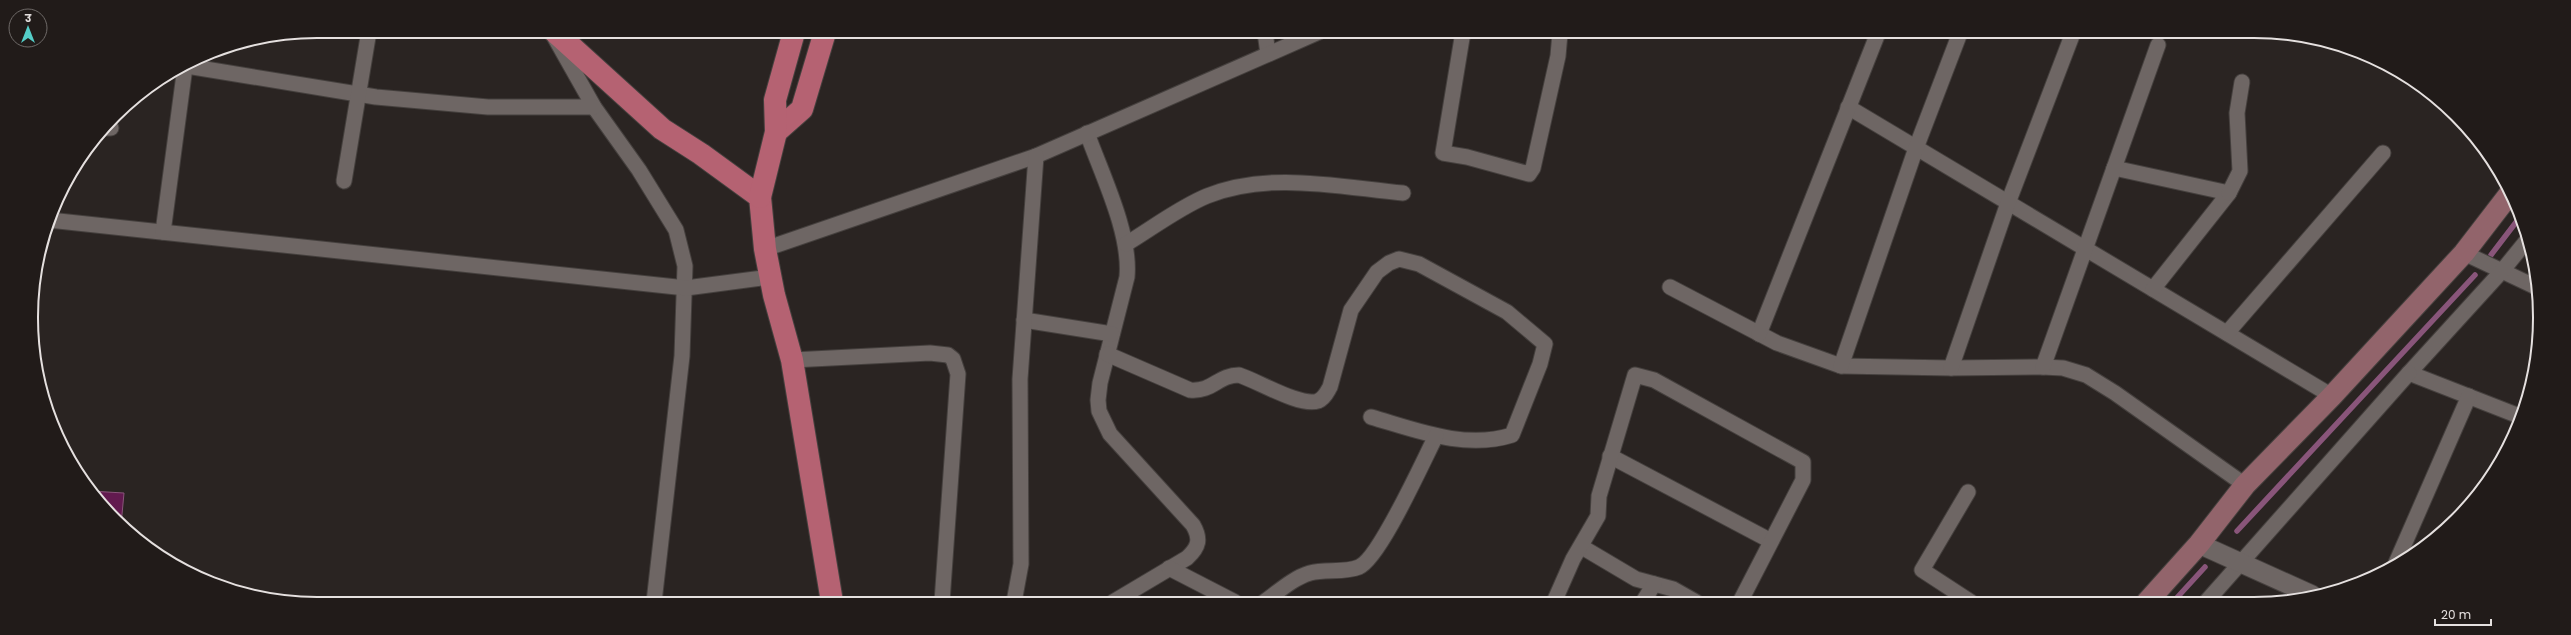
<svg xmlns="http://www.w3.org/2000/svg" width="2571" height="635" font-family="Poppins,'Noto Sans Devanagari',sans-serif">
	<rect width="100%" height="100%" fill="#2a2422"/>
	<path fill="#621a4f" stroke="#89557a" d="M90,491l34,2 -3,32 -31,-33z"/>
	<g fill="none" stroke-linecap="round" stroke-linejoin="round">
		<g stroke="#89557a" stroke-width="5.5">
			<path d="M2491,255l29,-38"/>
			<path d="M2237,531l238,-256"/>
			<path d="M2173,602l32,-35"/>
		</g>
		<g stroke="#45403e" stroke-width="17">
			<g id="minor">
				<path d="M1265,32l3,22"/>
				<path d="M1463,32l-20,121 24,4 62,17 4,-6 25,-112 2,-23"/>
				<path d="M555,38l39,69 45,63 37,60 9,36 -3,90 -28,246"/>
				<path d="M187,66l189,31 112,10h106"/>
				<path d="M1848,107l484,289"/>
				<path d="M104,128h7"/>
				<path d="M1087,133c15,42 44,100 40,144l-27,106 -2,17 1,11 11,23 83,91c8,14 6,22 -6,33l-74,44"/>
				<path d="M2114,168l115,25 -76,96"/>
				<path d="M344,181l25,-150"/>
				<path d="M2229,193l11,-22 -3,-58 5,-31"/>
				<path d="M49,220l637,68 84,-11"/>
				<path d="M163,232l22,-165"/>
				<path d="M1126,244c25,-15 54,-37 81,-48 62,-25 132,-9 196,-3"/>
				<path d="M765,249l271,-93 283,-124"/>
				<path d="M2464,253l74,35"/>
				<path d="M1670,287l107,56 64,23 110,2 92,-1 20,1 23,7 29,18 130,92"/>
				<path d="M1024,320l88,14"/>
				<path d="M2227,333l156,-180"/>
				<path d="M1759,334l119,-301"/>
				<path d="M1107,354l83,36c23,2 28,-15 49,-15 19,6 61,32 79,26 7,-3 9,-9 12,-14l21,-77 26,-38 12,-9 10,-4 20,5 88,48 38,32 -5,20 -28,71c-47,15 -96,-5 -141,-18"/>
				<path d="M792,360l138,-7 18,2 5,4 5,15 -16,228"/>
				<path d="M1841,366l75,-218 44,-115"/>
				<path d="M2043,367l115,-322"/>
				<path d="M1951,368l57,-165 65,-170"/>
				<path d="M2519,416l-110,-43 93,-102 26,-32"/>
				<path d="M1610,456l161,85"/>
				<path d="M1968,492l-46,78 49,32"/>
				<path d="M1582,547l54,32 37,10 23,13"/>
				<path d="M2396,563l73,-167"/>
				<path d="M1169,568l66,34"/>
				<path d="M1014,602l7,-38 -1,-185 16,-223"/>
				<path d="M1264,602c14,-10 29,-24 46,-29 15,-4 35,0 49,-6 21,-9 64,-106 77,-131"/>
				<path d="M1554,602l19,-43 25,-43 1,-20 36,-121 19,5 149,82v18l-63,122"/>
				<path d="M1643,602l11,-18"/>
				<path d="M2206,602l203,-229"/>
			</g>
		</g>
		<g stroke="#45403e" stroke-width="21">
			<path id="tertiary" d="M2199,544l113,51"/>
		</g>
		<g stroke="#45403e" stroke-width="23">
			<path id="secondary" d="M2147,602l52,-58 46,-59 87,-89 132,-143 47,-61"/>
		</g>
		<g stroke="#45403e" stroke-width="24">
			<g id="primary">
				<path d="M554,31l108,98 39,25 59,43 5,52 9,46 18,65 40,242"/>
				<path d="M776,132l26,-23 23,-77"/>
				<path d="M760,197l16,-65 -1,-32 19,-68"/>
			</g>
		</g>
		<use href="#minor" stroke="#6e6664" stroke-width="15"/>
		<use href="#tertiary" stroke="#6e6664" stroke-width="19"/>
		<use href="#secondary" stroke="#92646b" stroke-width="21"/>
		<use href="#primary" stroke="#b56272" stroke-width="22"/>
	</g>
	<path d="M0 0H2571V635H0ZM317 38H2254A279 279 0 0 1 2533 317V318A279 279 0 0 1 2254 597H317A279 279 0 0 1 38 318V317A279 279 0 0 1 317 38Z" fill="#211b19" fill-rule="evenodd"/>
	<path fill="none" stroke="#e5e0df" stroke-width="2" d="M317 38H2254A279 279 0 0 1 2533 317V318A279 279 0 0 1 2254 597H317A279 279 0 0 1 38 318V317A279 279 0 0 1 317 38Z"/>
	<g transform="translate(28 28)"><circle r="19" fill="#211b19" stroke="#6f6a68"/>
	<path d="M0-3L7 15L0 10L-7 15Z" fill="#54cdc7"/>
	<text y="-6" font-size="11" font-weight="bold" text-anchor="middle" fill="#e5e0df">उ</text>
	</g>
	<path d="M2435 619v6h56v-6" fill="none" stroke="#e5e0df" stroke-width="2"/>
	<text x="2441" y="619" font-size="12" fill="#e5e0df" stroke="#211b19" stroke-width="3" paint-order="stroke">20 m</text>
</svg>
